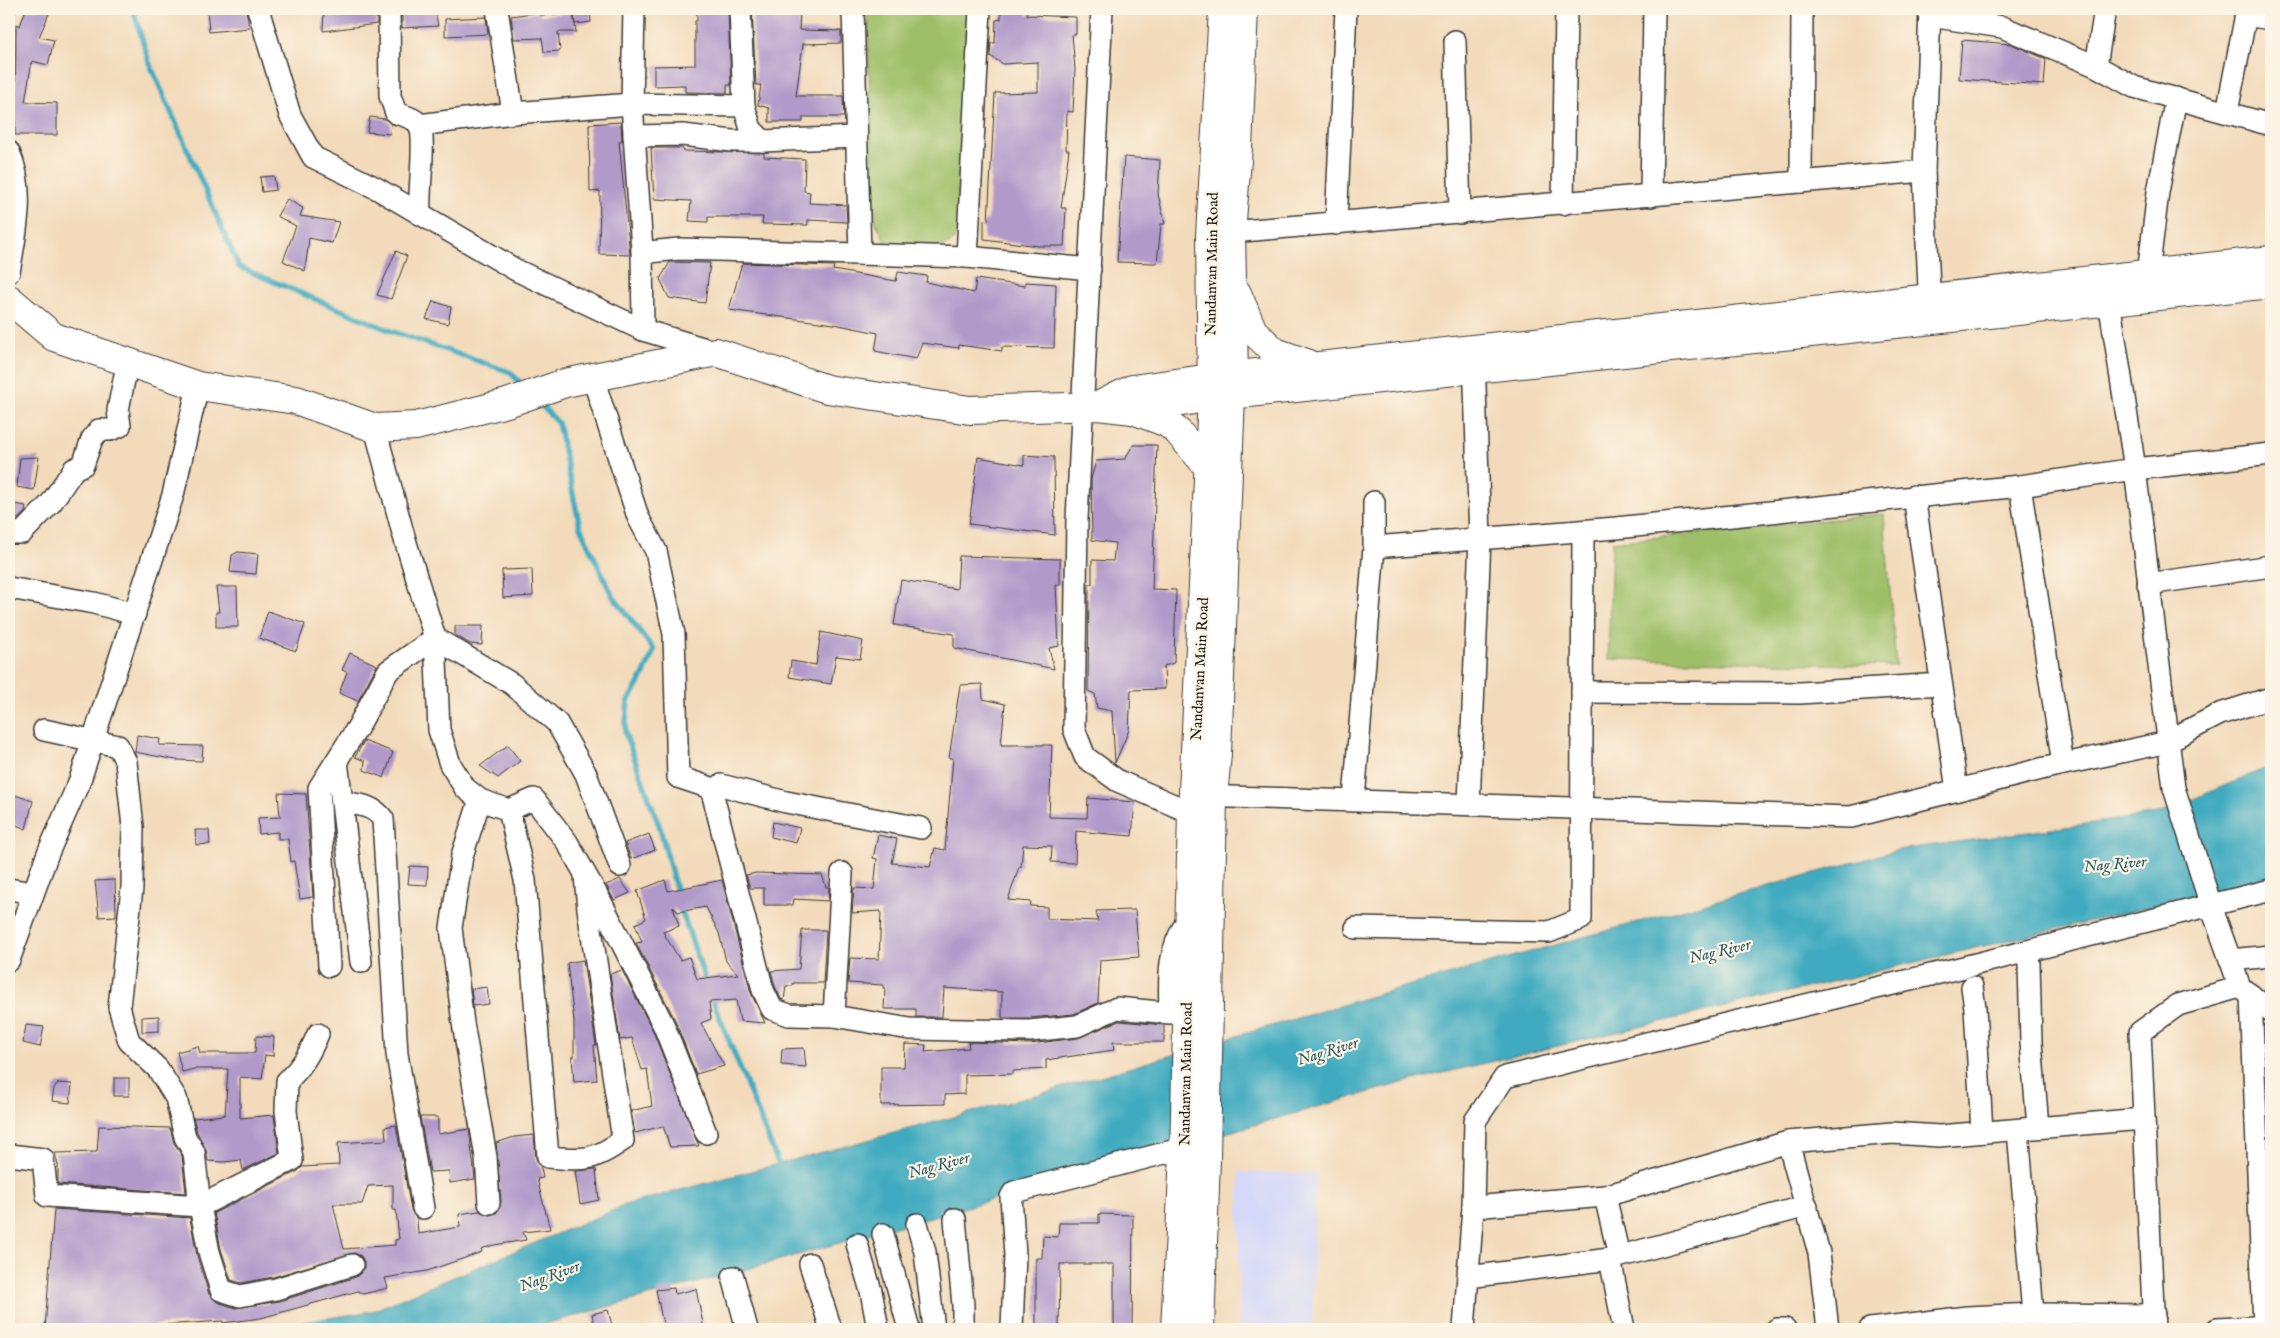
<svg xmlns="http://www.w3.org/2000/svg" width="2280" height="1338" font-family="'IM FELL English',serif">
	<rect width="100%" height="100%" fill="#fcf5e5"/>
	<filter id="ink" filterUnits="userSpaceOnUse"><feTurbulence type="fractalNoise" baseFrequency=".02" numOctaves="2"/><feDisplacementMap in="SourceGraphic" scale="10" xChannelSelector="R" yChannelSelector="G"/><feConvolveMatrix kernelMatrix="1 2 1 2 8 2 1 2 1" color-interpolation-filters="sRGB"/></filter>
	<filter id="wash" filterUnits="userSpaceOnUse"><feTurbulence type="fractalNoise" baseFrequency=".0096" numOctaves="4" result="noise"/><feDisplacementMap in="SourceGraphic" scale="20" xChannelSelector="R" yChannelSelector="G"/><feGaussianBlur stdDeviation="1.12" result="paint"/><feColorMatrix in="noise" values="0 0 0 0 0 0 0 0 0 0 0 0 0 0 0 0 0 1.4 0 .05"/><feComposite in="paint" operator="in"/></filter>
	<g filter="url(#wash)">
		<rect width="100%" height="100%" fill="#f2daba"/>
		<path fill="#d4d8f9" d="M1239,1172l77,1 -4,156h-73z"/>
		<g fill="#9ebf68" stroke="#5d6e42">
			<path d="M868,9h101l-11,223c-2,3 -4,7 -6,10 -12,10 -52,6 -66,1l-11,-22 -7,-173z"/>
			<path d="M1884,514l12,152 -288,-7 4,-117z"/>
		</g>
		<path fill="#41abc0" stroke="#2e646e" d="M2271,766v111l-48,13 -814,191 -650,185 -232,63h-267l112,-18 256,-107 412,-110 356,-105 502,-139 260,-36z"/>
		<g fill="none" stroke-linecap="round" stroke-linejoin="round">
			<g stroke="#41abc0" stroke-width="5.5">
				<path d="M133,9l16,53 90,205 152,64 119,41 16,17"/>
				<path d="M537,401l21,22 22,104 32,68 42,55 -11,26 -15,25 -3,32 35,95 18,69"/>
				<path d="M680,906l27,79"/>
				<path d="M711,996l70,174"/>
			</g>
		</g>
		<g id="blocks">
			<g fill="#b19aca" fill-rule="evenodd">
				<path d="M26,9h25l-12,28 15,3 -6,25 -16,-4 -7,41 32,1v32h-42l1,-111 4,2z"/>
				<path d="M207,9h39l3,19 -40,4z"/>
				<path d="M324,9h53v15l-54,7z"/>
				<path d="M402,9h33l3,17 -36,2z"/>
				<path d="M574,9h16l1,13 -16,2z"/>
				<path d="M697,9h31l3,76h-4v8l-42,-1v-7l-31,1v-20l41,-1v-44h2z"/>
				<path d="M752,9h40v4h8l-1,17 42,1v12l-38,1 -7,52h47l1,21h-41v5h-34v-14l-11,-3 3,-20h-5z"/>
				<path d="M1001,9h26v6l49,2v17h-4l3,35 -2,43 -6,-1 -1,39h3l-8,58h5l-2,38h-25l-55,-7v-19l4,1 7,-128 43,-1v-30l-35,2 -13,-8 1,-13h4l1,-23 5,-1z"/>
				<path d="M540,12v3l33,-2 3,19h-18l2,19 -16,1 -2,-14 -28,1 -3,-23z"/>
				<path d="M486,17l2,17 -43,2v-17z"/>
				<path d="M1962,40l49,4 35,15 -2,26 -85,-6z"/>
				<path d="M370,117l15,2 6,5 -1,10 -23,-2z"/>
				<path d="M621,122l1,19h-3l11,114 -31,-1 1,-63 -10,1 -1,-68z"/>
				<path d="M651,148h31l2,3 80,2v4l41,2 -1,32 6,1 -1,11 37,2 1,17 -39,-2v5l-46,-1 1,-7h-55v5l-19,-1 2,-20 -37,-2z"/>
				<path d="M1124,157l36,3 -2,34 7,30h-4l-4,39 -40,-1z"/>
				<path d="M274,176l2,14 -14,2 -2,-15z"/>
				<path d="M287,199l16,9 -3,8 39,6 -7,21 -23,-5 -4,33 -22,-10 13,-35 -19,-10z"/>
				<path d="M396,251l11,5 -16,43 -14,-4z"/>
				<path d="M670,262l40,1 -5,40 -36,-5 -9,-19z"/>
				<path d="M742,263l92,3 -1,4 63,11 2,-9 29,4 -1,6 48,11 2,-14 49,7v-4l31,2 -2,64 -52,-1v4l-43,-6v3l-37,-5 -6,16 -41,-8 3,-18 -44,-9 -105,-14z"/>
				<path d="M433,301l18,6 -3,17 -22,-5z"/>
				<path d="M1133,445h24l-5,144 24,1 -2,73 -10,3 1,23 -34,1 -2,40 -14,33 -3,-52 -15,-3 -2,-14 -7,-3 1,-107h3v-24l21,1 2,-18 -23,-3 -1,-61 5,-18 29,-2z"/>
				<path d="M1024,455l30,2 1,78 -86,-11 9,-67 46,8z"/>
				<path d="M39,457l-5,33 -17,-3 3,-29z"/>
				<path d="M9,503l17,3 -1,6 -7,7 -9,-1z"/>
				<path d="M238,552l20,2 -2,20 -26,-2 2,-17z"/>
				<path d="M959,556l101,3v26h-4l3,61 -10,2 5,21 -100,-21v-14l-60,-9 7,-45 56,9z"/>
				<path d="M532,569l1,27 -30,2 -1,-28z"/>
				<path d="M216,587h21l1,40h-22v-15h3z"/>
				<path d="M268,611l37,13 -9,27 -37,-13z"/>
				<path d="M455,626h28l-1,19 -12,-1 -15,-9z"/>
				<path d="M821,632l42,9 -3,18 -24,-3 -5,28 -42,-7 2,-16 25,4z"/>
				<path d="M350,653l27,12 -19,36 -19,-8 8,-21 -5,-2z"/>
				<path d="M982,684l1,15 22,5 -4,41h51l-3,72 38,1 1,-20 47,4 -3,34 -56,-5 -1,32 -24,-1 1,-16 -29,-1 -2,22h-2l-11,33 23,2 -1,4 17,1v12l51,2 -2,-10 39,-1 4,47 -39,3 -2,43 -24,11 -45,4h-27v-26l-58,-4 -2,29h-26v-8h-32l1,-21h-2v-3l-35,-2 2,-25 29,1 2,-48 -29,2 2,-25 20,1 3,-30 -4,-1 5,-23 19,4 -5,24 38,4 5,-19 10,2 8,-92h-4l11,-73z"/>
				<path d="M137,735l23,4 -1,6 44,1 -1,15 -26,-1 -41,-8z"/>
				<path d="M364,741l29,11 -9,26 -20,-8 1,-9 -10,-4z"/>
				<path d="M508,745l12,16 -22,17 -18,-12z"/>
				<path d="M278,793l28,1 7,103 -13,2 -6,-38 -3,1 -3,-23h-10v-7l-19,2 -1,-16 22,-1z"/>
				<path d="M15,795l18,6 -7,28 -17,-7v-9z"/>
				<path d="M773,822l27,6 -4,15 -25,-6z"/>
				<path d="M195,830h14l1,14 -14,1z"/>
				<path d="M649,834l6,16 -24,9 -6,-16z"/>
				<path d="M410,866l18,1 -1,18 -19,-1z"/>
				<path d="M756,873l66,2 4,12h3l-1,14 -34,-2 -1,6h-29v-17h-14l-4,-13z"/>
				<path d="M620,879l10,14 -16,7 -8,-15z"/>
				<path d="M115,880l1,36 -17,1 -4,-36z"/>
				<path d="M665,880l3,11 54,-11 29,113 14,30 -25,-2 -4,-21 -27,2 2,17 -10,4 23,43 -28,8 -21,-54 -39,-77 6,-1 -7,-18 11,-5 -9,-28zM673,907l5,5 28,-5 13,26 7,28 12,13 -41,5 -8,-22 -9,3 -17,-28 16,-6z"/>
				<path d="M802,930h24l-3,53h-30v3h-7l-2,14 -3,-1 -6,-13 -4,-15 28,-2z"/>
				<path d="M583,960l13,85h-2l3,35 -23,2 -2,-25h2v-36l-7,-58z"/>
				<path d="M622,970l31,61 46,115 -29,1 -7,-21 -28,7 -4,-22 21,-5 -5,-37 -5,1 -10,-32 -12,2 -10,-66z"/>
				<path d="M487,987l2,17 -16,2 -2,-17z"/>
				<path d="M159,1016v15l-17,1v-15z"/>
				<path d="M1119,1021l45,4v17h-51l1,8 -68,10v9l-33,2v3l-48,1v19l-20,1v9l-64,1v-38h23l1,-23 21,1 -1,7 44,-4 -1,-6 62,2 48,-6z"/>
				<path d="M26,1025l18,2 -4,20 -17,-4z"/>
				<path d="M256,1036l18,1 -1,19 -8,-1 -3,24 -22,-2v41l34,-3 5,38 -36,17 -2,-10 -17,2 -16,-1 -2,-11 -9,-18 -4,-14 32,-3 3,-46h-34l-12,3 -5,-20 21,-6 2,7h55z"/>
				<path d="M804,1048l2,19 -25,-2 1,-16z"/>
				<rect x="114" y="1078" width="15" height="18"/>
				<path d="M58,1083l14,1 -2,19 -18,-2 2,-13z"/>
				<path d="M420,1117h18v17l31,-5 6,50 -25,4 -1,-12 -19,1z"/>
				<path d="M396,1125l15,85 6,9 1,15 42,-7 -1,-13 20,-3 10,4 7,-2 5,-11 -5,-59 18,-6 20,-2 2,23 5,10 2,10 -6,1 13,50 -27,3 3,8 -32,5 -13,4 1,3 -55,19 -42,7 3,10 -25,6 -5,-3 -97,27 -38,5v-2l-77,5 -12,3h-89l9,-120 136,9 7,38 12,38 8,8 19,6 44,-7 76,-24 8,-9v-6l-3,-6 -7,-3 -81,24 -32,6 -10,-3 -10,-31 -7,-36 84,-42 4,-4 37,-2 -1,-22 48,-3 -1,-13zM393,1185v25h3l3,29 -4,1v5l-51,4 -11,-45h29l6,-18z"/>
				<path d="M99,1126l71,2 4,15 8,13 4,37 -128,-9v-19l-3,-12 42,-1z"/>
				<path d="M596,1169l3,31 -19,4 -5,-33z"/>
				<path d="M1099,1214l34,1 -1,114h-18v-65h-54l-1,65h-23v-71h6l1,-22 15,1 1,-14h40z"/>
				<path d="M674,1288l1,6 21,-5 8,40h-40l-8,-39z"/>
				<path d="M608,1310l5,19h-18l-3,-15z"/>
			</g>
		</g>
	</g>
	<g filter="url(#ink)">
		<use href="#blocks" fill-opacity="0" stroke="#3c3834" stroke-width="1"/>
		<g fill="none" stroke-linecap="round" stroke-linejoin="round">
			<g stroke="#3c3834" stroke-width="24">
				<g id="street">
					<path d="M258,9l32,106 23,42 63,31 140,82 127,60 73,22"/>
					<path d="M389,9l1,87 6,17c8,3 20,5 24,13 6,14 -2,68 0,88"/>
					<path d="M740,9l4,97 -112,-2 10,146 7,2 30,-3 288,8 13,-248"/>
					<path d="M853,9l7,245"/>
					<path d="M1102,9l-25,510 -3,210 11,28 33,24 74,32"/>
					<path d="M1930,9l-6,162 6,142"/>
					<path d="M2245,15l26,4"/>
					<path d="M1930,16l72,11 94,39 38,21 137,38"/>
					<path d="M1455,41l5,172"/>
					<path d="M2096,66l9,-57"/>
					<path d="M744,106l7,23 12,12 93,-4"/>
					<path d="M2227,112l20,-103"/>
					<path d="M513,113l119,-9 2,-95"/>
					<path d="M419,125l94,-12 -16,-104"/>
					<path d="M634,136l49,-1 49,6h31"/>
					<path d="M9,152c17,38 7,80 0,120"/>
					<path d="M1801,182l1,-173"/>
					<path d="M1651,196l3,-187"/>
					<path d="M1563,204l3,-195"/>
					<path d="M1336,224l10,-215"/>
					<path d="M1231,232l693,-61"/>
					<path d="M642,250l1,80"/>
					<path d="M967,257l123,12"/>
					<path d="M2107,287l28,182 39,319 37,118 29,81 31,24"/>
					<path d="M2151,287l-3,-13 10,-82 18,-94"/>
					<path d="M593,378l45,139 18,34 18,83 4,143 33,11 52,202 9,19 17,6 45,1"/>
					<path d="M375,428l28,105 32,105 4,92 11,34 15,24 15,12 -18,56 -11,72 12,95 23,134 3,46"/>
					<path d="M2020,486l43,278"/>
					<path d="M1914,496l43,294"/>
					<path d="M9,533h13l29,-30 23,-34 9,-4 9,-26 7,-9h11l10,-4 -2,-16 10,-50"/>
					<path d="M1374,547l242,-19 404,-42 115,-17 136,-15"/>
					<path d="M2148,584l123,-18"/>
					<path d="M9,588l85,15 41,11"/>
					<path d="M1582,692l218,1 141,-9"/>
					<path d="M44,730l74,16 8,16 7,65 -1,61 -13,119 10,34 29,28 18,29 9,39 9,15 6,54 92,-46 -6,-49 1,-30c15,-14 23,-28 31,-47"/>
					<path d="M337,761l24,201"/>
					<path d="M721,785l65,17 135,26"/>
					<path d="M1199,796l652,21 194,-49 114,-24 9,-3 52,-27 51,-16"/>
					<path d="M480,800l29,10 16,70 23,277c37,3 44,5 75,-17l-35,-231 -3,-34"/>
					<path d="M1354,800l20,-253v-45"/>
					<path d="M342,802c17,3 31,3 41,17l14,235 26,154"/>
					<path d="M1469,804l11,-265 -6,-184"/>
					<path d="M509,810l25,-11 33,43 33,58 64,126 42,107"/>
					<path d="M842,873l-8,143 76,13 120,2 47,-5 40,-18 53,5c-1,-36 -3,-62 18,-93"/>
					<path d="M9,889l24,4"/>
					<path d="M1356,928l193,4 32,-13 2,-388"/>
					<path d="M9,960l39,-107 32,-73 93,-285 25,-109"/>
					<path d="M2230,960l41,-4"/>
					<path d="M2029,963l2,79 7,85"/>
					<path d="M329,966l-10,-178 39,-61 30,-56 47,-33 77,46 45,39 29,51 34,92"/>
					<path d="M1972,987l3,21 7,124"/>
					<path d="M2251,995l13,331"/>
					<path d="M2018,1130l15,184"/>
					<path d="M9,1155l34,4 4,37 153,10 9,46 12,38 19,6 36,-7 76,-24"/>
					<path d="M1473,1207l2,-86 30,-44 459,-110 307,-77"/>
					<path d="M955,1219l8,86v24"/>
					<path d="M917,1224l8,28 9,77"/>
					<path d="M883,1234l26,95"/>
					<path d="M857,1244l14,47 7,38"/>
					<path d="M1619,1256l-14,-60 183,-54"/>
					<path d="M810,1264l21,65"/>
					<path d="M733,1277l14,52"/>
					<path d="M1468,1277l142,-18"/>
					<path d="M1012,1329l3,-74 -4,-58 3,-5 170,-44"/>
					<path d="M1464,1329l9,-122 132,-11"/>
					<path d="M1624,1329l-14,-70 197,-53"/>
					<path d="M1777,1329h8"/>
					<path d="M1828,1329l-9,-76 -31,-111 104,-9 47,3 204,-17"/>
					<path d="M1870,1329l97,-12 66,-3 121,1"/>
					<path d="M2154,1329l-14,-297 38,-27 62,-18"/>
					<path d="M2217,1329l54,-3"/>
				</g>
			</g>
			<g stroke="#3c3834" stroke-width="30">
				<g id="secondary">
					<path d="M1237,293l16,38 22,21 34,12"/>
					<path d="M9,299l45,38 144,49 98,14 79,28 41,-2 91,-23 58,-20 151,-31 111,37 143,21 128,-4 35,4 79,-13 1059,-113"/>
					<path d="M1098,406l34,-17 79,-11 1060,-118"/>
					<path d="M1133,410l34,13 11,9 31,36"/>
					<path d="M1175,1329l9,-174 8,-342 20,-416 -2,-161 13,-227"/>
					<path d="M1200,1329l6,-170 7,-362 4,-43 14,-359 3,-20 -3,-143 7,-84 6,-139"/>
				</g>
			</g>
			<use href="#street" stroke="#fff" stroke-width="21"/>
			<use href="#secondary" stroke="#fff" stroke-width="28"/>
		</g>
	</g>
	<g text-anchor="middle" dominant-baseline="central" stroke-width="4.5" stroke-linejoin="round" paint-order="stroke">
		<g font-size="15" fill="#1c1c1c" stroke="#fcf5e5">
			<text transform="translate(1212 264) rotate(-89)">Nandanvan Main Road</text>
			<text transform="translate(1200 669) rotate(-87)">Nandanvan Main Road</text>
			<text transform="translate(1186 1074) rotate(-89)">Nandanvan Main Road</text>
		</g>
		<g font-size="16" font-style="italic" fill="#2d5c66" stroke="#fcf5e5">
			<text transform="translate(2115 865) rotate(-5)">Nag River</text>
			<text transform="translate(1720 952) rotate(-13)">Nag River</text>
			<text transform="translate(1328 1052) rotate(-17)">Nag River</text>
			<text transform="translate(939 1166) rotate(-15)">Nag River</text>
			<text transform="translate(550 1277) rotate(-20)">Nag River</text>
		</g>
	</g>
	<rect width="2280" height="1338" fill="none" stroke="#fcf5e5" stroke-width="30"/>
</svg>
